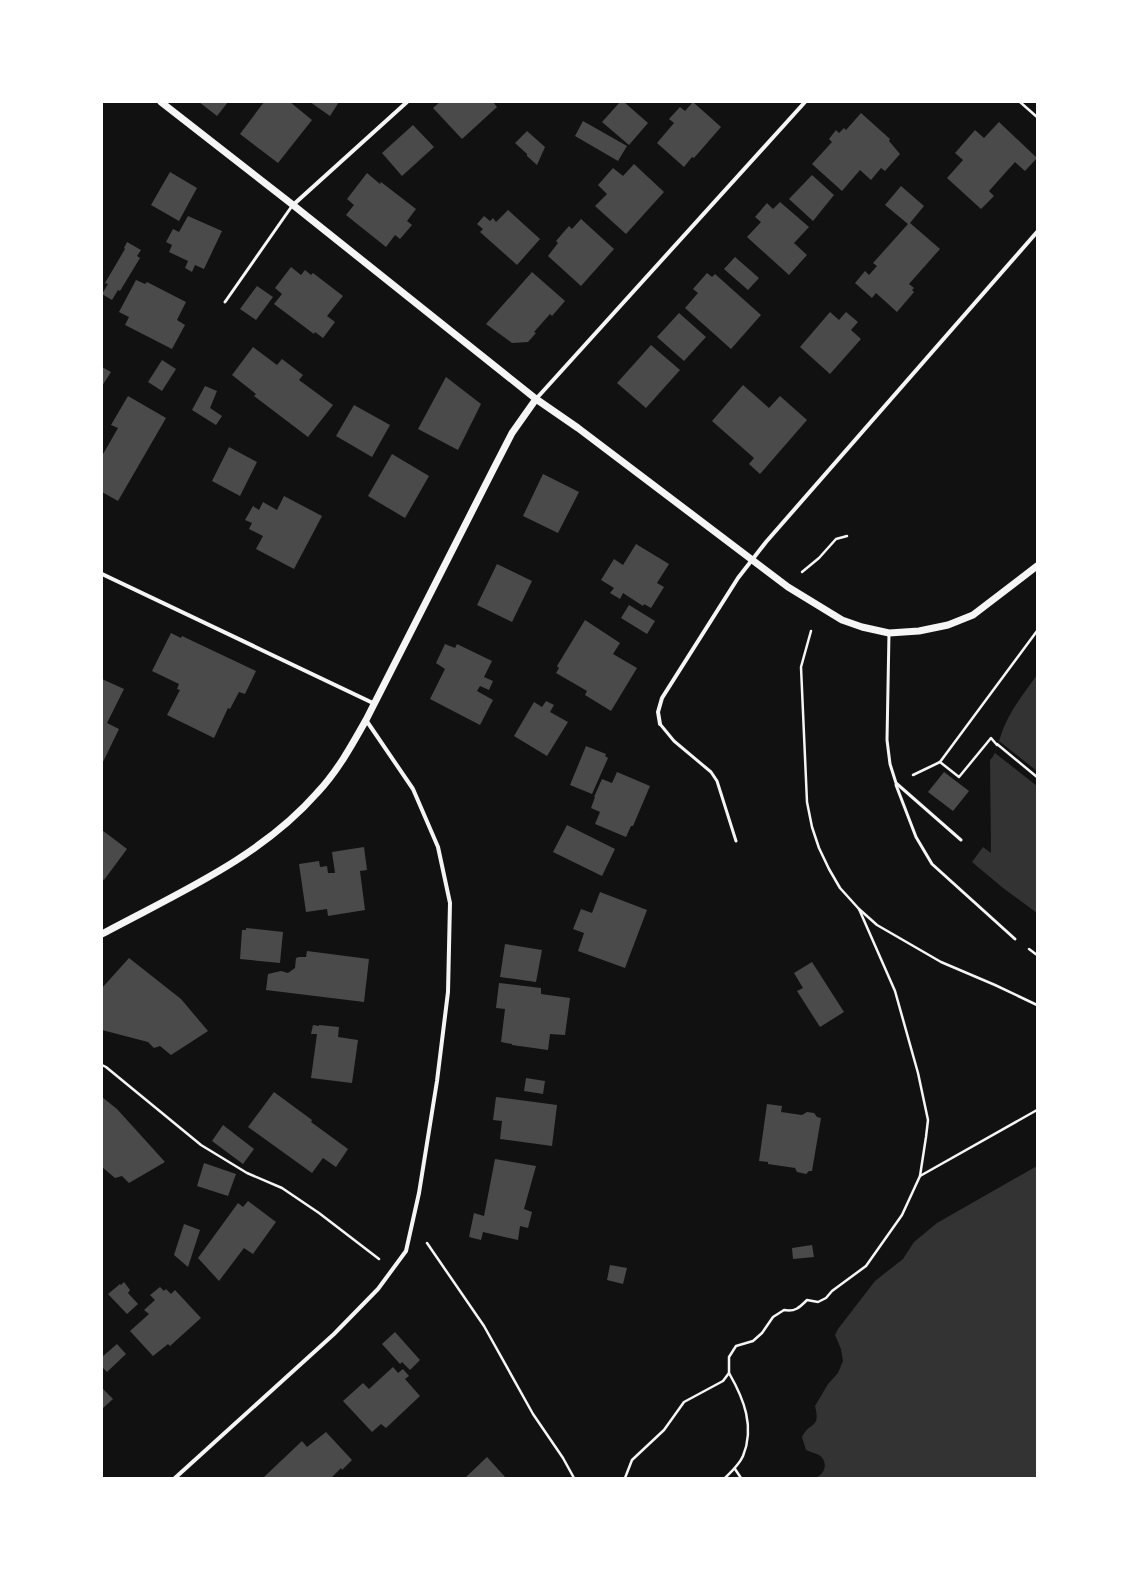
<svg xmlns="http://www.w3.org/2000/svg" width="1139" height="1580" font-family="'Golos Text',sans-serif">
	<rect width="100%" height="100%" fill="#111"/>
	<g fill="#333">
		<path d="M1037,675v238l-34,-25 -31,-26 11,-15 8,6 -1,-93c6,-5 8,-17 11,-25 7,-22 23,-42 36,-60z"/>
		<path d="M1037,1166v312h-222c10,-3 14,-16 4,-23 -4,-2 -9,-3 -13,-5l-4,-13c8,-16 19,-8 13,-31l13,-22 10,-11 5,-12 -2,-12 -6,-14 3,-6 37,-48 28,-22 11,-17 23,-19z"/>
	</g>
	<path fill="#111" d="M999,741l38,30v15l-42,-33z"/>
	<g fill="#4a4a4a">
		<path d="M199,102h29l-11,14z"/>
		<path d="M264,102h26l22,18 -34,43 -38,-29z"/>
		<path d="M310,102h29l-9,14z"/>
		<path d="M440,102h53l4,5 -35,32 -29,-31z"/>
		<path d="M620,102h4l24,21 -19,22 -27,-23z"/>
		<path d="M693,102l28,25 -27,31 -2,-1 -8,10 -27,-24 17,-20 -5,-4 11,-12 5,4z"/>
		<path d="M861,113l29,26 -1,2 11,13 -15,17 -4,-3 -10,12 -11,-10 -18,21 -30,-27 20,-22 -3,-3 7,-9 3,3 5,-5 2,2z"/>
		<path d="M583,121l44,25 -9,15 -43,-25z"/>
		<path d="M999,122l38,36 -12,13 -10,-9 -26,29 5,5 -13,13 -34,-31 16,-18 -8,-7 20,-23 9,8z"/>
		<path d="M413,125l21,22 -32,29 -20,-23z"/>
		<path d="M527,131l18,16 -8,18 -10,-9v-2l-12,-11z"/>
		<path d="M634,164l30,28 -38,42 -31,-28 12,-12 -9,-9 15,-17 10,8z"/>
		<path d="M170,172l27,16 -18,33 -28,-16z"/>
		<path d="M367,173l13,11 1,-2 35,27 -9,12 5,4 -12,14 -5,-4 -9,12 -40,-32 8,-10 -7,-6z"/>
		<path d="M812,175l22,20 -21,26 -24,-22z"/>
		<path d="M901,186l23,20 -14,17 30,26 -31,35 5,4 -2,2 2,2 -17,20 -21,-19 -4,5 -17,-15 10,-12 4,4 8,-9 -4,-3 35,-39 -23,-19z"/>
		<path d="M780,202l29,25 -15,16 13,12 -18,20 -42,-38 14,-15 -6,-5 12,-14 6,6z"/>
		<path d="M508,210l32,29 -23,26 -37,-33 3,-3 -6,-5 7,-8 6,5 3,-3 3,4z"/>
		<path d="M188,216l34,15 -18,38 -9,-4 -3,7 -7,-4 3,-7 -19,-9 3,-7 -6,-3 7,-13 6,3z"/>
		<path d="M581,219l33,30 -33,37 -33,-30 10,-13 -2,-2 13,-15 3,3z"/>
		<path d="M127,242l14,8 -4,6 3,2 -20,33 -2,-1 -6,10 -10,-6 6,-10 -3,-1 20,-34 -1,-1z"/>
		<path d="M735,257l24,21 -11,12 -24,-21z"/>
		<path d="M291,267l10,8 4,-5 6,5 2,-2 30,23 -16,20 8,6 -12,16 -8,-6 -1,2 -40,-30 8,-10 -7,-6z"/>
		<path d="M532,272l33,29 -13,15 -2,-2 -16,18 2,1 -8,9 -16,1 -26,-19z"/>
		<path d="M707,273l5,4 3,-3 46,41 -30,34 -46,-41 13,-15 -5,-4z"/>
		<path d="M136,280l9,4 2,-2 39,20 -9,18 8,5 -13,24 -47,-24 4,-8 -10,-5z"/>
		<path d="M257,286l16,11 -17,23 -16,-11z"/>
		<path d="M830,312l9,8 7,-8 12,10 -7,8 10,9 -31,35 -30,-27z"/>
		<path d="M679,313l27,24 -22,24 -27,-24z"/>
		<path d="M651,345l29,25 -34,38 -29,-25z"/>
		<path d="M253,347l24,18 5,-6 21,16 -4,5 34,25 -25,32 -54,-41 2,-2 -24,-19z"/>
		<path d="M162,360l14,9 -14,22 -14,-9z"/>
		<path d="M102,367l9,5 -9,14z"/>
		<path d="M446,377l35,27 -23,46 -40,-21z"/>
		<path d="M743,385l26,23 11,-12 27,24 -47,54 -11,-10 5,-6 -42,-37z"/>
		<path d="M205,386l12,5 -7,17 12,8 -6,9 -24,-15z"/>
		<path d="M128,396l38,22 -48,83 -16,-9v-36l16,-28 -7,-3z"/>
		<path d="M354,405l36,20 -18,32 -36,-21z"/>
		<path d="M229,447l28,15 -17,34 -28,-15z"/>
		<path d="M392,454l37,22 -24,42 -37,-22z"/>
		<path d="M543,474l36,18 -21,41 -35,-17z"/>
		<path d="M284,496l38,20 -28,53 -38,-20 7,-13 -14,-7 3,-6 -7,-3 8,-14 6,4 4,-8 14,8z"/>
		<path d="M636,544l33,20 -12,19 7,4 -13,21 -7,-4 -1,2 -20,-13 -3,6 -10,-6 4,-5 -13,-8 13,-21 9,6z"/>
		<path d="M497,564l35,17 -20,41 -35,-17z"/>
		<path d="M629,605l26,16 -8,13 -26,-16z"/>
		<path d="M585,620l35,23 -7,11 24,14 -26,43 -26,-16 2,-4 -31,-18 3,-5 -2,-2z"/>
		<path d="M171,633l10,5 1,-2 74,35 -11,23 -6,-2 -9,17 -2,-1 -14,30 -47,-23 13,-25 -3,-1 2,-5 -27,-13z"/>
		<path d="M445,644l10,4 2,-4 35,17 -8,16 9,4 -4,9 -9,-4 -3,5 16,9 -13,25 -50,-26 15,-30 -9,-6z"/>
		<path d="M102,679l22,10 -17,34 12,6 -17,35z"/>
		<path d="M546,701l8,4 -4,7 18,10 -21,34 -33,-20 20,-34 8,5z"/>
		<path d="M586,746l20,8 -1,2 3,2 -16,36 -22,-9z"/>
		<path d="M617,772l33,14 -17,40h-2l-5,11 -31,-13 5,-12 -9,-4 4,-11h-1l8,-18 10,4z"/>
		<path d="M944,772l25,19 -16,20 -25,-19z"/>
		<path d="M567,825l48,24 -13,27 -49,-24z"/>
		<path d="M102,830l25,19 -23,31 -2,-1z"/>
		<path d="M364,847l3,23 -7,1 5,39 -37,6 -1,-7 -21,3 -7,-48 20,-3 1,6 7,-1 1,7h7l-3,-21z"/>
		<path d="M600,892l47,18 -22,58 -47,-17 6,-18 -11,-4 8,-20 11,4z"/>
		<path d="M246,928l37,4 -3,31 -40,-4 2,-29h4z"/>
		<path d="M505,944l37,6 -6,32 -36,-5z"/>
		<path d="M307,951l62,8 -5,43 -98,-12 2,-16 13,-3 7,2 7,-5 1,-10 3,-1h7z"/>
		<path d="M129,958l52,41 27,32 -37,24 -11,-9 -6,2 -6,-6 -46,-12v-42z"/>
		<path d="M812,962l32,50 -24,15 -23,-36 6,-3 -9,-15z"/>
		<path d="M499,983l42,5v6l29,4 -5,37 -15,-1 -2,16 -36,-5v-1l-11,-2 4,-33 -9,-1z"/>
		<path d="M313,1025l6,1v-1l20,2 -1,10 20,3 -6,43 -41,-5 6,-44h-6z"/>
		<path d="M526,1078l19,3 -2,13 -19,-3z"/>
		<path d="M274,1092l38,28 -1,2 37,27 -12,18 -13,-9 -11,15 -64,-46z"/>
		<path d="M102,1097l15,12 48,53 -36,21 -7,-7 -7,2 -13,-11z"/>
		<path d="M496,1097l61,8 -5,41 -52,-7 2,-18 -9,-1z"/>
		<path d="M767,1104l15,2 -1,6 21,3 5,-3 7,1 3,4 4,1 -9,53h-3l-3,3 -9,-2 -2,-4 -27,-4v-2l-9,-1z"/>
		<path d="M223,1125l31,24 -11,15 -31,-23z"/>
		<path d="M495,1159l41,7 -12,43 8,3 -4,16 -8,-2 -2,14 -35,-8 -2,8 -12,-3 5,-24 10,3z"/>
		<path d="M204,1163l32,11 -8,22 -31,-10z"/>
		<path d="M248,1201l28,21 -23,32 -9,-6 -25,33 -21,-23 40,-55 5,4z"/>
		<path d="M184,1224l16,6 -12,37 -14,-12z"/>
		<path d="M812,1245l2,12 -21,2 -1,-11z"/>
		<path d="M610,1265l17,3 -4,16 -16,-4z"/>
		<path d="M124,1282l6,8 -2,3 10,11 -11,10 -19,-20 12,-10 1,1z"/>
		<path d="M160,1287l4,4 2,-2 5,5 4,-4 26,28 -31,28 -2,-2 -15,12 -23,-25 19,-17 -5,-4 11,-10 -5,-5z"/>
		<path d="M395,1332l25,28 -10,10 -8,-8 -2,2 -18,-20z"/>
		<path d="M117,1344l9,10 -19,18 -5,-5v-10z"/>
		<path d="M393,1367l5,6 5,-4 6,7 -4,3 15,17 -34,32 -5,-4 -9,8 -29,-31 20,-18 6,6z"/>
		<path d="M102,1388l11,11 -11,10z"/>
		<path d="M326,1432l26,28 -10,10 -1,-2 -10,10h-65l-2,-1 38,-36 5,6z"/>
		<path d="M487,1457l19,21h-41z"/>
	</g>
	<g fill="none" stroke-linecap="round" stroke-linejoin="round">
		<g stroke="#f5f5f5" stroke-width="2.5">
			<path d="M1020,102l17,15"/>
			<path d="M802,572l17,-14 17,-19 11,-3"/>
			<path d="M811,631l-10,36 6,135 5,25 7,21 10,21 11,19 19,21 18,16 64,37 54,23 42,20"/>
			<path d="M997,744l40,33"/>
			<path d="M997,745l-6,-7 -32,39 -19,-15 97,-131"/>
			<path d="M913,775l27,-13"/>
			<path d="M1029,949l8,6"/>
			<path d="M102,1065l4,2 95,78 46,28 35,15 37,25 60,46"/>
			<path d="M920,1176l117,-66"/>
			<path d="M427,1243l57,83 49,88 30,44 11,20"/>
			<path d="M735,1469l6,9"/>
			<path d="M625,1478l7,-18 32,-30 20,-28 39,-21 6,-8v-16l7,-11 17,-5 9,-8 11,-16 11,-7c11,2 15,-2 23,-10l11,2 8,-4 6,-7 34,-25 36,-51 18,-39 6,-39 2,-17 -10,-47 -23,-82 -36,-82"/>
			<path d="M725,1478c6,-6 14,-13 18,-22 12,-29 1,-57 -14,-83"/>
		</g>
		<g stroke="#f5f5f5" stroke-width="3">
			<path d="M225,302l67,-96"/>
			<path d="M889,633l-2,107 3,24 6,19 65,57"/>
			<path d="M660,724l14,17 37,31 6,9 19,60"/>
			<path d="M896,785l20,52 16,27 83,75"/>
		</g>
		<g stroke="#f5f5f5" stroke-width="4">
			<path d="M293,205l114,-103"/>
			<path d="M536,399l269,-297"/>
			<path d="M102,574l273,130"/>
			<path d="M660,724l-2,-12 4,-14 76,-120 28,-36 271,-310"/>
			<path d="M175,1478l159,-144 44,-45 28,-38 13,-58 18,-112 11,-89 2,-89 -12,-56 -25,-58 -47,-69"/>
		</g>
		<g stroke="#f5f5f5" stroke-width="7">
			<path d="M161,102l132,103 243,194 42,29 210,159 54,33 20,7 27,6 30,-2 29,-6 25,-10 64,-49"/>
			<path d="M102,934c74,-40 158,-76 215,-141 20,-21 35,-48 49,-73l127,-250 19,-37 24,-34"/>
		</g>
	</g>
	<rect width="1139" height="1580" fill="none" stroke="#ffffff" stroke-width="206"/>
</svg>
